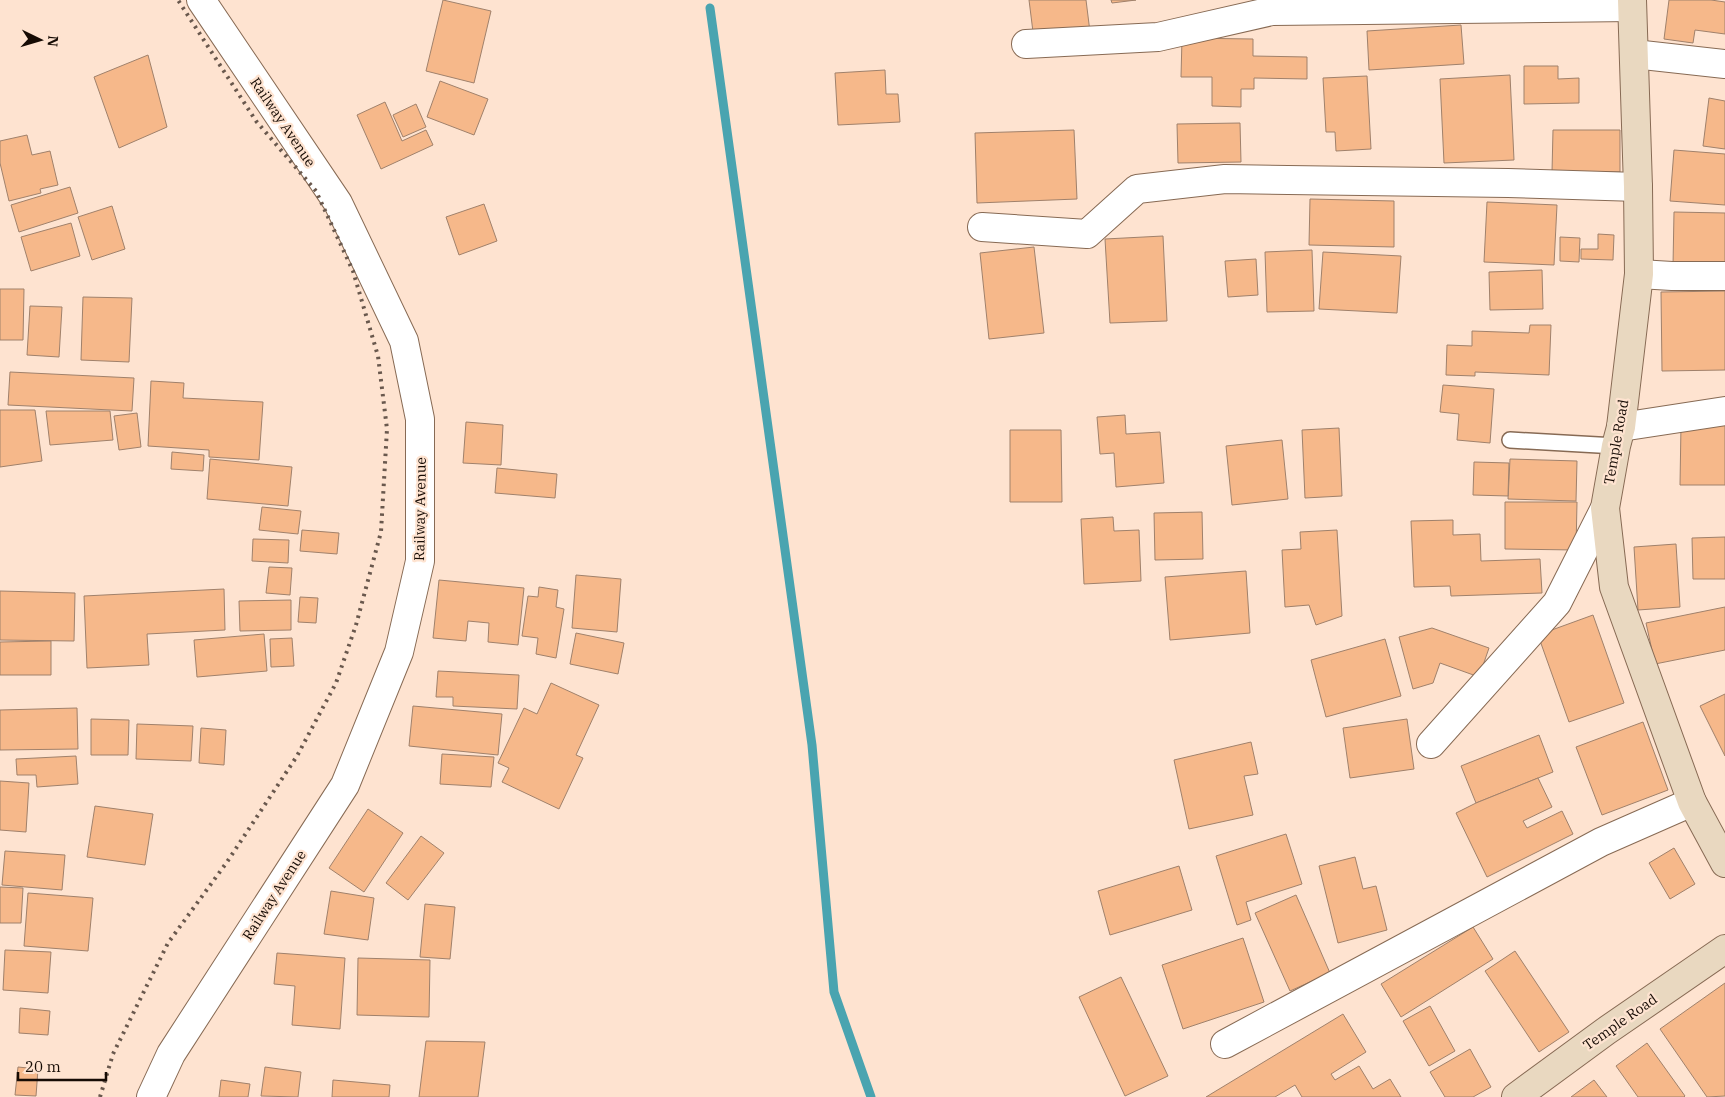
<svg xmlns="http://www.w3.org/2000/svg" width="1725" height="1097" font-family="'IBM Plex Serif',serif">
	<rect width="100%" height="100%" fill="#fee3d0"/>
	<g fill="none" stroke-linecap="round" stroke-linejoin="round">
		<path stroke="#4aa4b0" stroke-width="9" d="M710,8l102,737 22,247 37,105"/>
	</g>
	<g fill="#f6b88a" stroke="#a0816b">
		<path d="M443,0l48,11 -17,72 -48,-12z"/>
		<path d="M1029,0h57l4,32 -56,8z"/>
		<path d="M1111,0h25l-24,3z"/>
		<path d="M1669,0h42l14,2v32l-30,-4 -2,13 -29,-4z"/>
		<path d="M1461,25l3,39 -95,6 -2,-39z"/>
		<path d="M1182,38l71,1v17l54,1v22l-53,-1v11h-13v18l-29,-1v-29h-31z"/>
		<path d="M148,55l19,72 -48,21 -25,-71z"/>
		<path d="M1524,66h34v13l21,-1v25l-55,1z"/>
		<path d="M885,70l1,24h12l2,28 -62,3 -3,-52z"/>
		<path d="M1510,75l4,85 -70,3 -4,-84z"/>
		<path d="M1367,76l4,73 -35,2 -1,-19h-9l-3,-54z"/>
		<path d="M440,81l48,18 -14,36 -47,-18z"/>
		<path d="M1709,98l16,3v48l-22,-3z"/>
		<path d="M385,102l17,39 24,-11 7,15 -52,24 -24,-54z"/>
		<path d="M416,104l10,23 -23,10 -10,-22z"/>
		<path d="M1240,123l1,39 -63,1 -1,-39z"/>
		<path d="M1074,130l3,69 -100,4 -2,-70z"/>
		<path d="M1553,130h67v42h-68z"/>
		<path d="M27,135l5,20 18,-4 8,34 -18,4 1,4 -32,8 -9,-38v-22z"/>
		<path d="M1674,150l51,4v51l-55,-4z"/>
		<path d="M70,187l8,26 -59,19 -8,-27z"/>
		<path d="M1310,199l84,2v46l-85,-2z"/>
		<path d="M1487,202l70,3 -3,60 -70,-3z"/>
		<path d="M484,204l13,37 -38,14 -13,-38z"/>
		<path d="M112,206l13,43 -33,11 -14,-43z"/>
		<path d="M1674,212l51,1v54l-52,-1z"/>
		<path d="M71,223l9,33 -49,15 -10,-34z"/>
		<path d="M1598,234l16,1 -1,25 -32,-1v-10h17z"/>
		<path d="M1163,236l4,85 -57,2 -5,-84z"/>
		<path d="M1560,237l20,1 -1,24 -19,-1z"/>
		<path d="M1034,247l10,86 -55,6 -9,-86z"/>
		<path d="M1312,250l2,61 -47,1 -2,-60z"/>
		<path d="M1323,252l78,4 -4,57 -78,-4z"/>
		<path d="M1256,259l2,36 -30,2 -3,-36z"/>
		<path d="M1542,270l1,39 -53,1 -1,-38z"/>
		<path d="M0,289h24l-1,51h-23z"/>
		<path d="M1725,291v79l-63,1 -1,-79z"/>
		<path d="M83,297l49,1 -3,64 -48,-2z"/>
		<path d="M30,306l32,1 -3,50 -32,-2z"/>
		<path d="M1530,325h21l-2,50 -74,-3v4l-29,-1 1,-30 25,1v-15l57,2z"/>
		<path d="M10,372l124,6 -2,33 -124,-6z"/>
		<path d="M151,381l33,2 -1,15 80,4 -4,58 -50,-3v-7l-61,-4z"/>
		<path d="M1443,385l51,4 -4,54 -33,-3 2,-26 -19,-2z"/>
		<path d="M0,410h35l7,51 -42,6z"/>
		<path d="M46,411h64l3,29 -63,5z"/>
		<path d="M137,413l4,34 -22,3 -5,-34z"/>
		<path d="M1125,415l1,19 34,-2 4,51 -48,4 -2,-34 -14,1 -3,-37z"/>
		<path d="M466,422l37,3 -2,40 -38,-2z"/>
		<path d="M1681,425h44v60h-45z"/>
		<path d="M1339,428l3,68 -37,2 -3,-68z"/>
		<path d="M1010,430h51l1,72h-52z"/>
		<path d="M1282,440l6,59 -56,6 -6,-59z"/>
		<path d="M172,452l32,3 -1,16 -32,-2z"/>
		<path d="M210,459l82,8 -4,39 -81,-7z"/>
		<path d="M1510,459l67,2 -1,40 -68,-2z"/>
		<path d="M1474,462l35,1 -1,33 -35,-1z"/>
		<path d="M497,468l60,6 -2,24 -60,-5z"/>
		<path d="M1505,502h72l-1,48 -71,-1z"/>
		<path d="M262,507l39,4 -3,23 -39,-4z"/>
		<path d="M1202,512l1,47 -48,1 -1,-47z"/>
		<path d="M1113,517l1,14 25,-1 2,51 -57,3 -3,-65z"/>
		<path d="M1453,520v15l27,-1 1,27 59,-2 2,34 -91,3 -1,-10 -36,1 -3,-66z"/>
		<path d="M302,530l37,3 -2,21 -37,-3z"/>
		<path d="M1337,530l5,86 -26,9 -7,-20 -24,2 -3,-57 19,-1 -1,-17z"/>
		<path d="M1725,537v42h-32l-1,-41z"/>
		<path d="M253,539l36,1 -1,23 -36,-2z"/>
		<path d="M1676,544l4,63 -42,3 -4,-63z"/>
		<path d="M269,567l23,1 -2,27 -24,-2z"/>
		<path d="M1246,571l4,62 -80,7 -5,-63z"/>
		<path d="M576,575l45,4 -4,53 -45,-4z"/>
		<path d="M439,580l85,8 -6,57 -30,-3 1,-19 -21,-2 -2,20 -33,-3z"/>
		<path d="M539,587l19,3 -2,17 8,2 -8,49 -20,-4 2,-16 -16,-2 6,-40 10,1z"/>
		<path d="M224,589l1,41 -78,4 2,31 -62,3 -3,-72z"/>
		<path d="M0,591l75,2 -1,48 -74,-1z"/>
		<path d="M300,597l18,1 -2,25 -18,-1z"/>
		<path d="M291,600v30l-51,1 -1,-30z"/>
		<path d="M1725,607v43l-70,14 -9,-41z"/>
		<path d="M1593,615l31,88 -55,19 -31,-87z"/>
		<path d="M1432,628l57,20 -10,29 -39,-14 -7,20 -20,6 -14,-52z"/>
		<path d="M576,633l48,10 -6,31 -48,-10z"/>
		<path d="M264,634l3,37 -70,6 -3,-37z"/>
		<path d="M292,638l2,28 -23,1 -1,-28z"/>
		<path d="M1385,639l16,57 -75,21 -15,-57z"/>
		<path d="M51,641v34h-51v-33z"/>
		<path d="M438,671l81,4 -2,34 -64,-3v-9h-17z"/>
		<path d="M551,683l48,22 -23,50 7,3 -24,51 -57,-27 7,-14 -11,-5 26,-55 13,6z"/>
		<path d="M1725,694v62l-25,-50z"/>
		<path d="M413,706l89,8 -4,41 -89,-9z"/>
		<path d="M77,708l1,41 -78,1v-40z"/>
		<path d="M91,719l38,1 -1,35h-37z"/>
		<path d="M1407,719l7,50 -64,9 -7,-50z"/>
		<path d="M1643,722l25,68 -66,25 -26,-68z"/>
		<path d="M137,724l56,2 -2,35 -55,-2z"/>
		<path d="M201,728l25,2 -2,35 -25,-2z"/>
		<path d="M1539,735l14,37 -77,31 -15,-37z"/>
		<path d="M1251,742l7,32 -14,2 9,39 -64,14 -15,-69z"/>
		<path d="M442,754l52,3 -3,30 -51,-3z"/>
		<path d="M76,756l2,28 -41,3 -1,-12h-19l-1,-16z"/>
		<path d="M1538,778l14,29 -29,14 4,7 35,-17 11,23 -86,43 -31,-64 20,-10z"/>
		<path d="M0,781l29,2 -3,49 -26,-2z"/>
		<path d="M95,806l58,8 -8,51 -58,-8z"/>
		<path d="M368,809l35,24 -39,59 -35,-24z"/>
		<path d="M1286,834l16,50 -56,18 5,18 -14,5 -21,-69z"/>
		<path d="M421,836l23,17 -36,47 -22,-17z"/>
		<path d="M1674,848l21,36 -25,15 -21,-36z"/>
		<path d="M5,851l60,4 -3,35 -60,-5z"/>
		<path d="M1355,857l8,32 13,-3 11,44 -49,13 -19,-77z"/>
		<path d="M1179,866l13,44 -82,25 -12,-44z"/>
		<path d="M0,887l23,1 -2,35h-21z"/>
		<path d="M331,891l43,7 -6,42 -44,-6z"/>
		<path d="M28,893l65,5 -5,53 -64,-5z"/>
		<path d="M1296,895l34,78 -40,18 -35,-78z"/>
		<path d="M425,904l30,3 -5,52 -30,-2z"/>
		<path d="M1473,927l20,32 -92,58 -20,-33z"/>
		<path d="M1243,938l21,64 -81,27 -21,-64z"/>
		<path d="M5,950l46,2 -3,41 -45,-3z"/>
		<path d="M1515,951l54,81 -30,20 -54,-81z"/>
		<path d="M277,953l68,5 -5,71 -48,-4 3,-39 -21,-2z"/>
		<path d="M358,958l72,2 -1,57 -72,-2z"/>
		<path d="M1121,977l47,99 -43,20 -46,-99z"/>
		<path d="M1725,983v113l-18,1 -47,-68z"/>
		<path d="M1430,1006l25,45 -26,15 -26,-45z"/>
		<path d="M20,1008l30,3 -2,24 -29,-2z"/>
		<path d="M1343,1014l23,38 -35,22 4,6 24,-14 14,23 17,-10 11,18h-99l-7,-12 -20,12h-69z"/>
		<path d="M426,1041l59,1 -7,55h-59z"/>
		<path d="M1647,1043l38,53 -1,1h-46l-22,-31z"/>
		<path d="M1470,1049l21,38 -18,10h-28l-15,-25z"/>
		<path d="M18,1067l20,2 -2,27 -21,-1z"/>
		<path d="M265,1067l36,5 -3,25 -37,-1z"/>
		<path d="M221,1080l29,4 -2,13h-29z"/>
		<path d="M333,1080l57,5 -1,12h-57z"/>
		<path d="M1594,1080l13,17h-36z"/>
	</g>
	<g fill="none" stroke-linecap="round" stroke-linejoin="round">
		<g stroke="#876a54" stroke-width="18">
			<path id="lane" d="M1510,440l106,6"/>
		</g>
		<g stroke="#876a54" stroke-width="30">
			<g id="street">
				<path d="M1026,44l132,-7 114,-26 360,-4"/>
				<path d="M1634,54l91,10"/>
				<path d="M982,227l105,7 50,-45 88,-10 283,4 130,4"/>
				<path d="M1639,274l33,2h53"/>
				<path d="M1621,427l104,-16"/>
				<path d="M1431,744l126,-141 48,-95"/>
				<path d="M1225,1044l376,-202 91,-40"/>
				<path d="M151,1097l20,-43 174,-269 54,-133 21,-91v-142l-16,-78 -66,-138 -137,-203"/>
			</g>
		</g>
		<g stroke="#876a54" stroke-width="30">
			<g id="secondary">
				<path d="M1632,0l6,187 1,87 -18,153 -5,19 -11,62 9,79 78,215 33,61"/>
				<path d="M1516,1097l90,-66 119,-82"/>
			</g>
		</g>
		<use href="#lane" stroke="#fff" stroke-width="15"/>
		<use href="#street" stroke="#fff" stroke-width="28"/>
		<use href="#secondary" stroke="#e9d8c0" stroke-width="28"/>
		<path stroke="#69584d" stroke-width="4" stroke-dasharray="2.5 5" stroke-linecap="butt" d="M100,1097l13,-43 55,-111 59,-81 70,-106 39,-73 20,-58 25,-93 6,-103 -9,-73 -25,-85 -37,-80 -60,-70 -78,-121"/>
	</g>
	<g text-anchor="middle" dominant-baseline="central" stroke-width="4.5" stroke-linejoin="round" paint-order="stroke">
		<g font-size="14" fill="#160b04" stroke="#fee3d0">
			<text transform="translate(283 122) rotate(56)">Railway Avenue</text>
			<text transform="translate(1616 442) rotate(-80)">Temple Road</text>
			<text transform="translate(420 509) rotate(-89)">Railway Avenue</text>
			<text transform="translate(274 895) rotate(-57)">Railway Avenue</text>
			<text transform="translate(1620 1022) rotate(-35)">Temple Road</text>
		</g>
	</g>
	<g transform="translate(40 40) rotate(95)" stroke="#fee3d0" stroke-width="4" paint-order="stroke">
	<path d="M0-4L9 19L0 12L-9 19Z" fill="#160b04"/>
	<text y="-8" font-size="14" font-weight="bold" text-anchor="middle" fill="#160b04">N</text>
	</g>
	<path d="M18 1072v8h88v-8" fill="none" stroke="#160b04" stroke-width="2.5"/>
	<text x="25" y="1072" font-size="15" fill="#160b04" stroke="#fee3d0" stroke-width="4" paint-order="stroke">20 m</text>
</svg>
